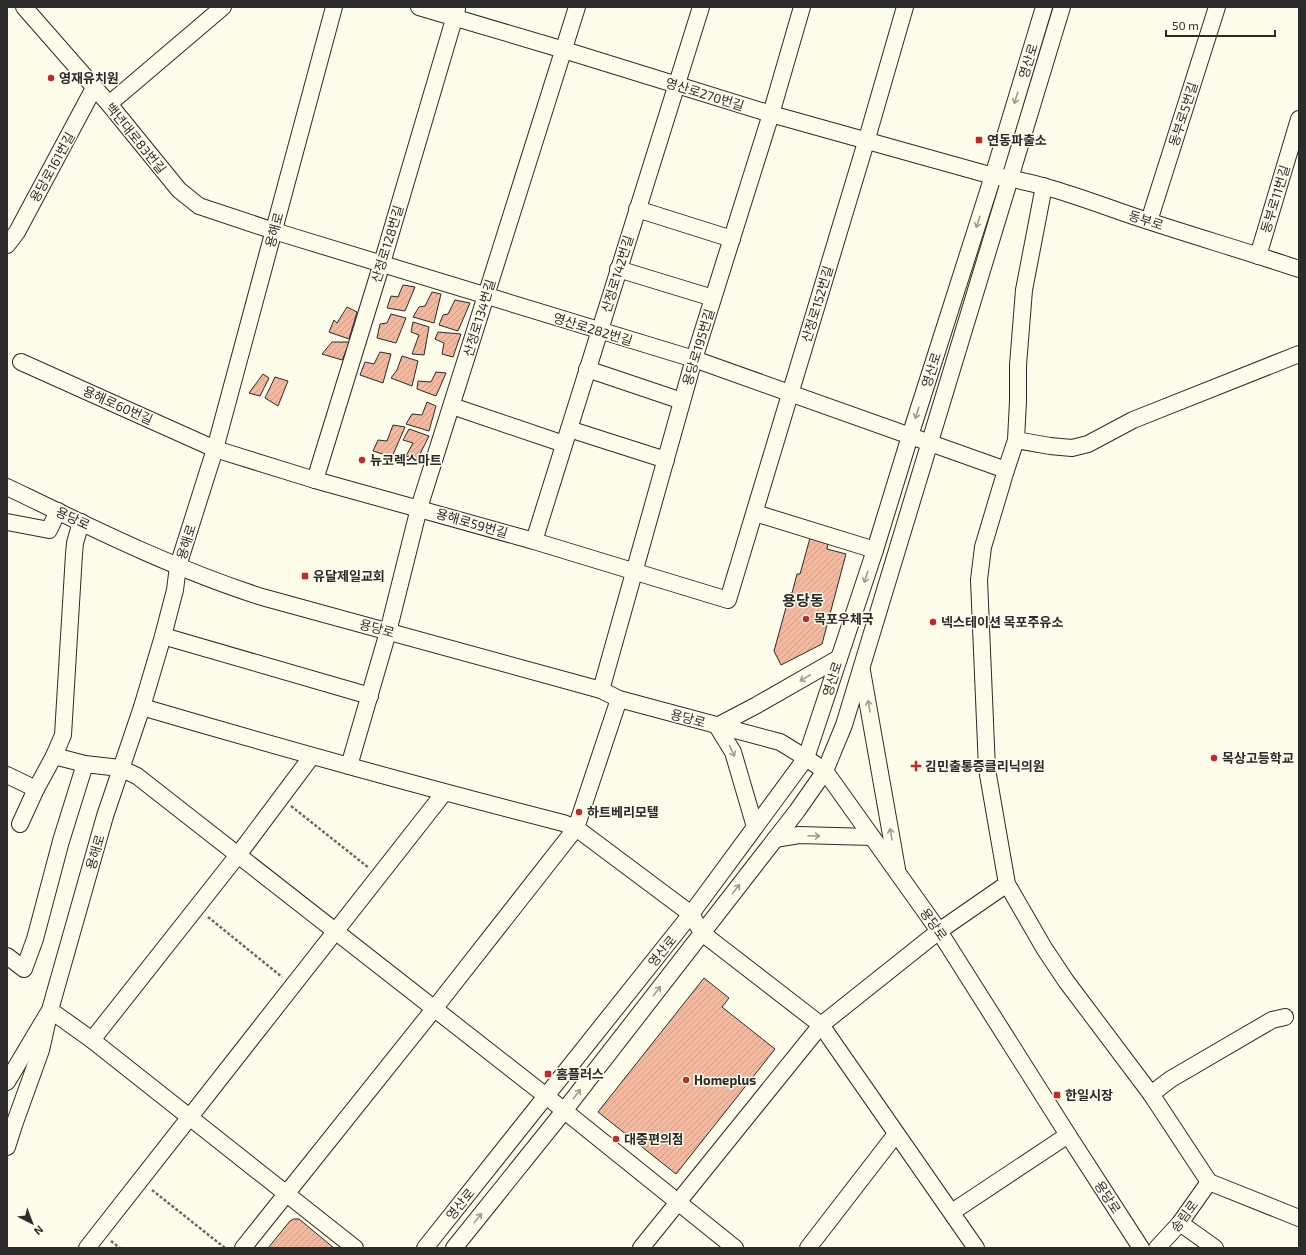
<svg xmlns="http://www.w3.org/2000/svg" width="1306" height="1255" font-family="'Exo 2','Noto Sans KR',sans-serif">
	<defs>
		<pattern id="building-hatch" width="6" height="6" patternUnits="userSpaceOnUse"><rect width="6" height="6" fill="#f2b8a0"/><path d="M-1 1l2-2M0 6l6-6M5 7l2-2" fill="none" stroke="#d09e8a"/></pattern>
	</defs>
	<rect width="100%" height="100%" fill="#fdfbea"/>
	<g fill="url(#building-hatch)" stroke="#2b2b2b">
		<path d="M403,285l12,2 -10,24 -18,-3 4,-12 7,1z"/>
		<path d="M432,292l9,2 -7,29 -21,-6 6,-10 6,-1z"/>
		<path d="M455,300l15,3 -12,28 -19,-6 4,-10 5,-1z"/>
		<path d="M347,307l10,5 -8,27 -20,-7 5,-12 3,3z"/>
		<path d="M391,314l15,4 -10,25 -19,-5 3,-14 7,-1z"/>
		<path d="M413,322l16,5 -5,28 -12,-1 7,-19 -8,-3z"/>
		<path d="M438,332l23,2 -8,23 -11,-3 2,-11 -9,-4z"/>
		<path d="M332,342h18l-8,18 -20,-6z"/>
		<path d="M380,352l11,2 -8,29 -23,-8 5,-13 9,2z"/>
		<path d="M402,356l16,5 -6,25 -21,-8 6,-8z"/>
		<path d="M436,372l10,1 -10,23 -19,-7 1,-8 13,1z"/>
		<path d="M263,374l6,4 -9,18 -11,-3z"/>
		<path d="M275,377l13,4 -10,25 -13,-8z"/>
		<path d="M427,402l9,4 -7,25 -23,-7 6,-10 10,1z"/>
		<path d="M393,425l12,2 -13,30 -19,-6 5,-11 9,1z"/>
		<path d="M409,429l20,7 -12,24 -11,-4 7,-13 -10,-3z"/>
		<path d="M810,538l18,5 -1,6 19,5 -24,90 -41,21 -7,-14 16,-58h2l5,-19h3z"/>
		<path d="M704,978l25,20 -7,9 53,42 -99,125 -78,-62z"/>
		<path d="M294,1219h5l35,29h-66l22,-27z"/>
	</g>
	<g fill="none" stroke-linecap="round" stroke-linejoin="round">
		<g stroke="#2b2b2b" stroke-width="18">
			<g id="minor">
				<path d="M24,7l85,97 70,86 20,16 75,25 420,128 312,111 -23,77 -4,33 8,189 20,115 37,64 22,33 85,113 58,88"/>
				<path d="M419,7l145,43 207,64 222,62c49,6 96,25 143,41 54,18 109,34 163,52"/>
				<path d="M109,104l114,-97"/>
				<path d="M637,209l95,30"/>
				<path d="M1149,221l68,-214"/>
				<path d="M7,245l10,-13 77,-144"/>
				<path d="M1258,256l41,-137"/>
				<path d="M618,269l95,29"/>
				<path d="M21,362l194,87 100,31 219,61 194,59 138,-458 39,-135"/>
				<path d="M587,369l95,32"/>
				<path d="M452,406l112,38"/>
				<path d="M569,429l97,31"/>
				<path d="M1016,440l34,6 22,2 16,-4 45,-24 166,-66"/>
				<path d="M1006,470l10,-30 2,-39v-36l6,-75 20,-104"/>
				<path d="M315,480l67,-217 75,-254"/>
				<path d="M7,487c83,40 167,82 255,110l339,93 18,9 161,43 26,16 19,13 114,160 129,204 73,113"/>
				<path d="M755,513l120,37"/>
				<path d="M7,522l42,8 9,-19"/>
				<path d="M534,541l167,-534"/>
				<path d="M163,636l207,60"/>
				<path d="M862,671l35,198"/>
				<path d="M601,690l93,-331 77,-245 31,-107"/>
				<path d="M142,707c140,41 280,80 421,116l13,5 115,86 11,19 119,92 155,223"/>
				<path d="M54,756l9,-21 11,-181 1,-11 6,-21"/>
				<path d="M349,766l39,-134 31,-124 158,-501"/>
				<path d="M7,775l29,14"/>
				<path d="M20,824l16,-35 18,-33 31,8"/>
				<path d="M755,827l-22,-75 -16,-26 40,-21 82,-47"/>
				<path d="M775,839l24,-4 73,2"/>
				<path d="M7,956l17,13 11,-30 26,-98 24,-77 35,4 17,8 409,320 189,152"/>
				<path d="M92,1040l146,-185 74,-99"/>
				<path d="M7,1082l43,-72 55,-194 37,-109 21,-71 12,-46 3,-24 37,-117 119,-442"/>
				<path d="M1151,1094l20,-15 101,-59 13,-3"/>
				<path d="M7,1147l7,-22 27,-75 9,-40 42,30 263,208"/>
				<path d="M1209,1182l90,36"/>
				<path d="M952,1212l116,-77"/>
				<path d="M1180,1223l35,25"/>
				<path d="M87,1248l357,-455"/>
				<path d="M243,1248l191,-239 142,-181 43,-129"/>
				<path d="M425,1248l266,-334 115,-156 69,-208 35,-114 83,-260 51,-169"/>
				<path d="M454,1248l110,-137 233,-300 28,-40 19,-46 218,-718"/>
				<path d="M641,1248l180,-223 118,-94 68,-47"/>
				<path d="M808,1248l88,-114"/>
				<path d="M1157,1248l23,-25 29,-41"/>
			</g>
		</g>
		<g stroke="#6a6964" stroke-width="2.5" stroke-dasharray="3 2" stroke-linecap="butt">
			<path d="M291,806l78,62"/>
			<path d="M208,917l74,60"/>
			<path d="M152,1190l73,58"/>
			<path d="M111,1241l9,7"/>
		</g>
		<use href="#minor" stroke="#fdfbea" stroke-width="16"/>
	</g>
	<defs><path id="oneway-shaft" d="M-6 0H5M1.5-3L5.5 0L1.5 3" fill="none" stroke-width="1.6" stroke-linecap="round" stroke-linejoin="round"/></defs>
	<g stroke="#9e9d94">
		<use href="#oneway-shaft" transform="translate(1016 98) rotate(107)"/>
		<use href="#oneway-shaft" transform="translate(978 222) rotate(108)"/>
		<use href="#oneway-shaft" transform="translate(917 413) rotate(108)"/>
		<use href="#oneway-shaft" transform="translate(866 577) rotate(108)"/>
		<use href="#oneway-shaft" transform="translate(805 678) rotate(150)"/>
		<use href="#oneway-shaft" transform="translate(869 706) rotate(-100)"/>
		<use href="#oneway-shaft" transform="translate(732 751) rotate(65)"/>
		<use href="#oneway-shaft" transform="translate(891 834) rotate(-100)"/>
		<use href="#oneway-shaft" transform="translate(814 836) rotate(2)"/>
		<use href="#oneway-shaft" transform="translate(736 889) rotate(-52)"/>
		<use href="#oneway-shaft" transform="translate(657 991) rotate(-52)"/>
		<use href="#oneway-shaft" transform="translate(577 1094) rotate(-52)"/>
		<use href="#oneway-shaft" transform="translate(478 1218) rotate(-51)"/>
	</g>
	<g fill="#c62828" stroke="#fdfbea" stroke-width="1.5">
		<circle cx="51" cy="78" r="4"/>
		<rect x="975" y="136" width="8" height="8" rx="2"/>
		<circle cx="362" cy="460" r="4"/>
		<rect x="301" y="572" width="8" height="8" rx="2"/>
		<circle cx="806" cy="619" r="4"/>
		<circle cx="933" cy="622" r="4"/>
		<circle cx="1214" cy="758" r="4"/>
		<path d="M914 760h4v4h4v4h-4v4h-4v-4h-4v-4h4z"/>
		<circle cx="579" cy="812" r="4"/>
		<rect x="544" y="1070" width="8" height="8" rx="2"/>
		<circle cx="686" cy="1080" r="4"/>
		<rect x="1053" y="1091" width="8" height="8" rx="2"/>
		<circle cx="616" cy="1139" r="4"/>
	</g>
	<g text-anchor="middle" dominant-baseline="central" stroke-width="3" stroke-linejoin="round" paint-order="stroke">
		<g font-size="13" fill="#2b2b2b" stroke="#fdfbea">
			<text transform="translate(1028 61) rotate(-73)">영산로</text>
			<text transform="translate(705 94) rotate(17)">영산로270번길</text>
			<text transform="translate(1183 114) rotate(-72)">동부로5번길</text>
			<text transform="translate(136 138) rotate(51)">백년대로83번길</text>
			<text transform="translate(52 167) rotate(-61)">용당로161번길</text>
			<text transform="translate(1275 199) rotate(-73)">동부로11번길</text>
			<text transform="translate(1146 220) rotate(18)">동부로</text>
			<text transform="translate(274 230) rotate(-75)">용해로</text>
			<text transform="translate(387 244) rotate(-73)">산정로128번길</text>
			<text transform="translate(617 274) rotate(-73)">산정로142번길</text>
			<text transform="translate(817 304) rotate(-73)">산정로152번길</text>
			<text transform="translate(479 318) rotate(-73)">산정로134번길</text>
			<text transform="translate(593 329) rotate(17)">영산로282번길</text>
			<text transform="translate(698 347) rotate(-73)">용당로195번길</text>
			<text transform="translate(931 370) rotate(-72)">영산로</text>
			<text transform="translate(118 405) rotate(24)">용해로60번길</text>
			<text transform="translate(73 518) rotate(25)">용당로</text>
			<text transform="translate(472 523) rotate(16)">용해로59번길</text>
			<text transform="translate(186 542) rotate(-72)">용해로</text>
			<text transform="translate(377 628) rotate(15)">용당로</text>
			<text transform="translate(832 679) rotate(-72)">영산로</text>
			<text transform="translate(688 718) rotate(15)">용당로</text>
			<text transform="translate(95 852) rotate(-74)">용해로</text>
			<text transform="translate(934 924) rotate(55)">용당로</text>
			<text transform="translate(662 951) rotate(-51)">영산로</text>
			<text transform="translate(1108 1197) rotate(57)">용당로</text>
			<text transform="translate(460 1204) rotate(-51)">영산로</text>
			<text transform="translate(1184 1216) rotate(-53)">송림로</text>
		</g>
		<g font-size="13" font-weight="bold" fill="#2b2b2b" stroke="#fdfbea" text-anchor="start">
			<text x="59" y="78">영재유치원</text>
			<text x="987" y="140">연동파출소</text>
			<text x="370" y="460">뉴코렉스마트</text>
			<text x="313" y="576">유달제일교회</text>
			<text x="814" y="619">목포우체국</text>
			<text x="941" y="622">넥스테이션 목포주유소</text>
			<text x="1222" y="758">목상고등학교</text>
			<text x="925" y="766">김민출통증클리닉의원</text>
			<text x="587" y="812">하트베리모텔</text>
			<text x="556" y="1074">홈플러스</text>
			<text x="694" y="1080">Homeplus</text>
			<text x="1065" y="1095">한일시장</text>
			<text x="624" y="1139">대중편의점</text>
		</g>
		<g font-size="15" font-weight="bold" fill="#2b2b2b" stroke="#fdfbea">
			<text x="803" y="600">용당동</text>
		</g>
	</g>
	<rect width="1306" height="1255" fill="none" stroke="#2b2b2b" stroke-width="16"/>
	<g transform="translate(32 1223) rotate(138)" stroke="#fdfbea" stroke-width="3" paint-order="stroke">
	<path d="M0-3L7 15L0 10L-7 15Z" fill="#2b2b2b"/>
	<text y="-6" font-size="11" font-weight="bold" text-anchor="middle" fill="#2b2b2b">N</text>
	</g>
	<path d="M1166 30v6h109v-6" fill="none" stroke="#2b2b2b" stroke-width="2"/>
	<text x="1172" y="30" font-size="12" fill="#2b2b2b" stroke="#fdfbea" stroke-width="3" paint-order="stroke">50 m</text>
</svg>
